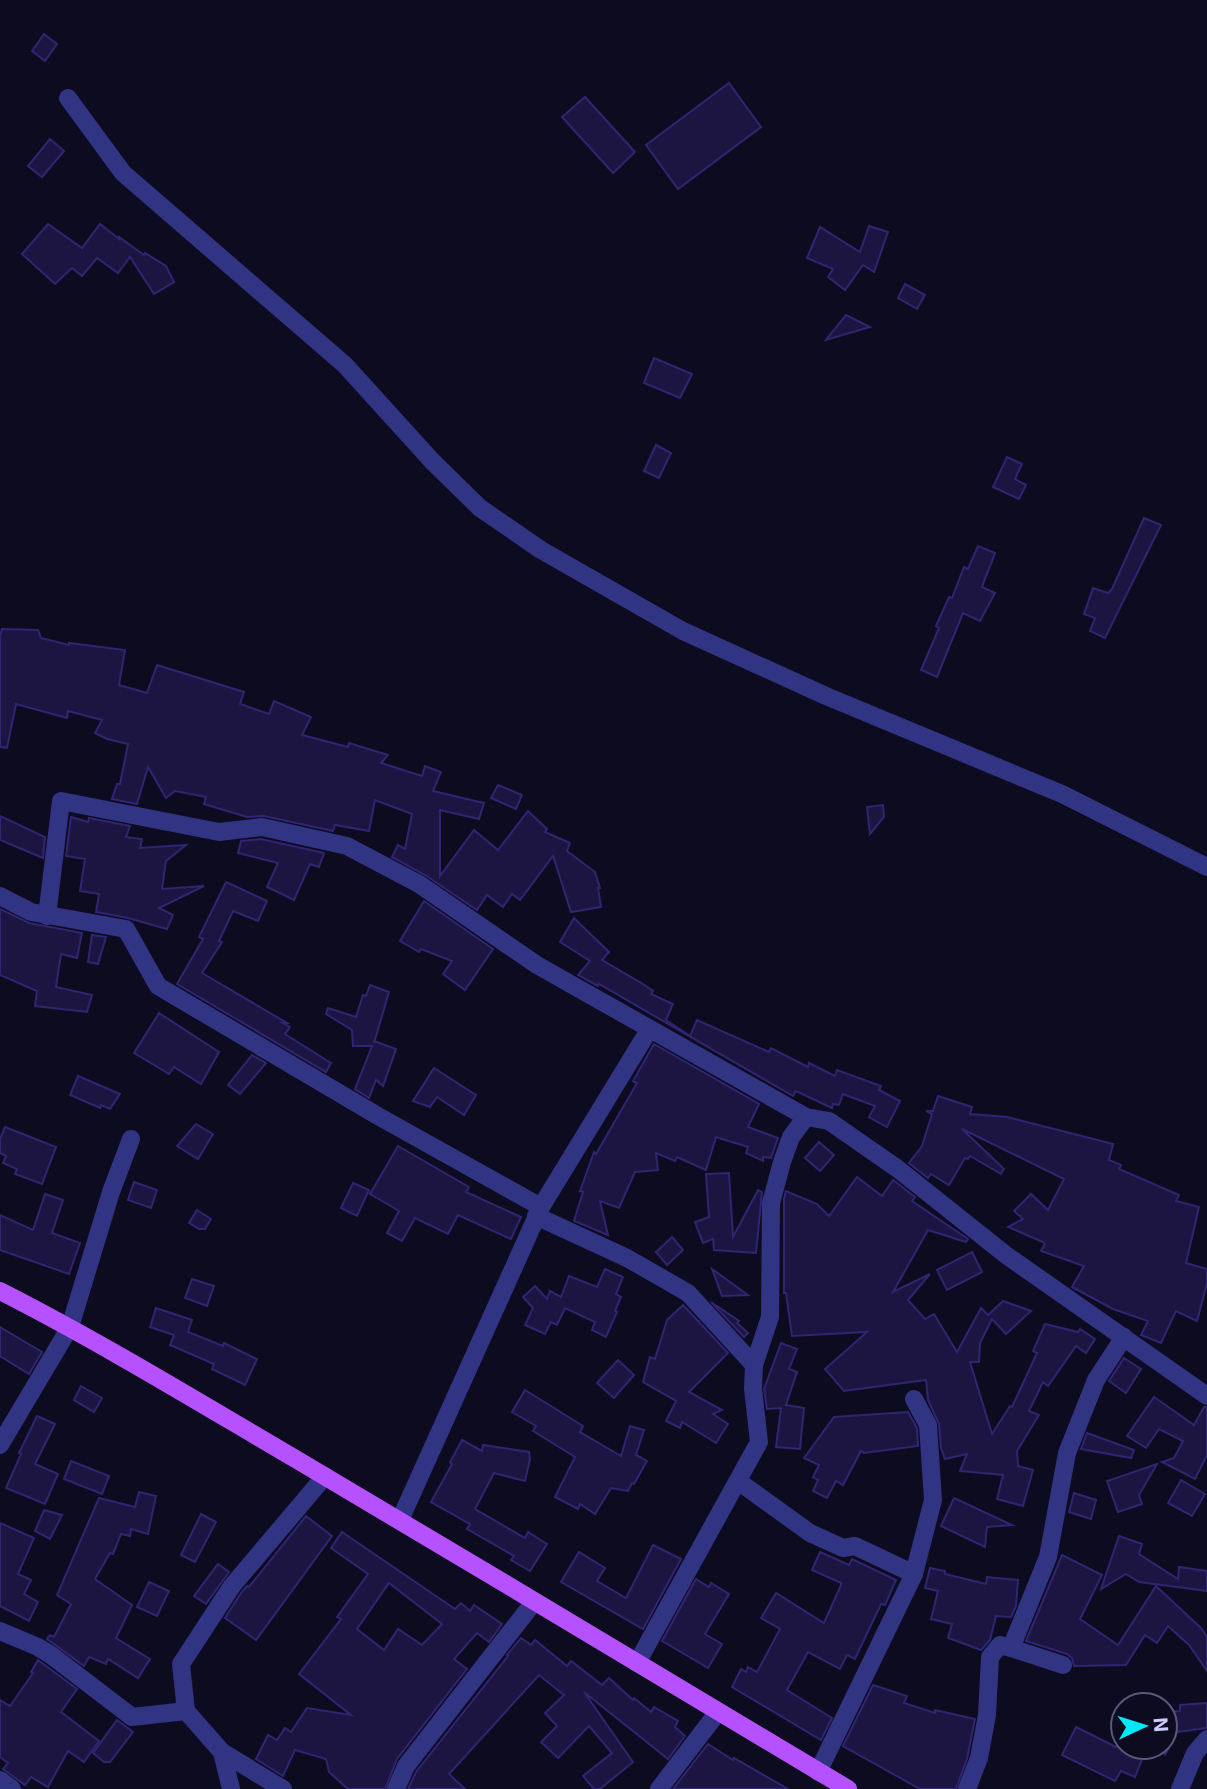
<svg xmlns="http://www.w3.org/2000/svg" width="1207" height="1789" font-family="Inter,sans-serif">
	<rect width="100%" height="100%" fill="#0d0b20"/>
	<g fill="#1c1542" stroke="#302571" stroke-width="2" fill-rule="evenodd">
		<path d="M44,34l13,10 -12,17 -13,-10z"/>
		<path d="M729,83l32,44 -83,62 -32,-44z"/>
		<path d="M585,97l50,55 -22,21 -51,-56z"/>
		<path d="M50,139l14,12 -22,26 -14,-11z"/>
		<path d="M48,224l34,24 18,-24 19,15v-2l25,18 1,-2 21,13 8,16 -20,12 -24,-37 -12,16 -21,-15 -15,18 -10,-8 -17,16 -33,-30z"/>
		<path d="M869,226l19,6 -14,40 -11,-7 -18,25 -17,-13 5,-8 -26,-11 13,-31 40,25z"/>
		<path d="M905,284l20,11 -8,14 -19,-11z"/>
		<path d="M846,315l24,12 -44,13z"/>
		<path d="M654,358l38,16 -12,24 -36,-15z"/>
		<path d="M656,445l15,8 -12,25 -15,-7z"/>
		<path d="M1007,457l15,7 -7,15 11,6 -7,14 -26,-12z"/>
		<path d="M1144,518l17,7 -56,113 -15,-7 5,-13 -11,-4 9,-26 15,5 4,-4z"/>
		<path d="M978,546l17,7 -13,34 13,6 -15,28 -17,-8 -26,64 -16,-7 18,-42 -3,-2 13,-29 3,1 12,-31 4,2z"/>
		<path d="M2,629l36,1 3,8 28,7v-2l56,7 -6,35 28,8 10,-28 87,27 -4,12 29,10 5,-13 37,16 -9,18 46,12 1,-4 39,12 -7,8 41,13 3,-10 16,6 -8,19 51,12 -5,16 -39,-9v66l34,-46 24,20 30,-39 19,18 -2,3 25,11 -3,8 28,21 5,16h-2l3,19 -30,5 -18,-56 -33,44 -8,-6 -9,13 -16,-12 -10,15 -52,-35 -33,-18 6,-12 7,4 7,-35 -37,-14 -6,31 -34,-6 -2,6 -69,-15 -17,1 -43,-13 2,-7 -31,-6 -9,7 -18,-31 -11,37 -25,-5 5,-15h3l8,-40 -21,-5 -12,-6 7,-13 -34,-9 -1,7 -51,-14 -9,44 -7,-1v-111z"/>
		<path d="M498,785l24,10 -6,14 -25,-11z"/>
		<path d="M883,805l1,12 -14,17 -3,-27z"/>
		<path d="M0,816l45,21 -2,21 -43,-18z"/>
		<path d="M71,817l17,5 1,-4 41,8 -4,11 16,2 -2,9 46,-3 -20,16 -4,28 42,-3 -45,22 14,7 -6,14 -39,-11 -32,-6 3,-18 -19,-3 5,-32 -19,-3z"/>
		<path d="M261,839l63,14 -5,14 -9,-3 -16,36 -27,-13 11,-24 -40,-10 3,-12z"/>
		<path d="M226,882l41,19 -9,20 -25,-10 -14,30 3,1 -20,31 85,50h-4l7,4 -5,7 46,29 -5,9 -149,-88 26,-45 -4,-2z"/>
		<path d="M424,901l69,48 -28,41 -22,-16 9,-13 -31,-12 -2,3 -19,-11z"/>
		<path d="M0,909l29,14 53,10 -5,25 -16,-4 -5,33 36,8 -5,17 -52,-6 2,-15 -37,-16z"/>
		<path d="M574,918l35,34 -7,8 41,24 10,7 -2,3 22,10 -7,16 24,16 7,-16 72,32 2,-4 37,19 1,-4 26,13 2,-6 44,16 -2,4 21,11 -13,26 -18,-10 6,-11 -32,-12 -4,11 -6,-1 -1,4 -36,-17 -3,5 -194,-112 -1,2 -20,-11 12,-14 -30,-19z"/>
		<path d="M92,935l14,2 -8,27 -10,-2z"/>
		<path d="M370,985l19,7 -15,51v-2l22,8 -13,37 -7,-6 -7,18 -14,-9 17,-43h-19l-1,-16 -26,-16 2,-6 28,9 7,-22 3,1z"/>
		<path d="M159,1013l60,39 -18,32 -27,-17 -5,7 -35,-21z"/>
		<path d="M654,1044l105,60 -11,23 30,11 -7,20 -8,-1v4l-17,-8 2,-6 -32,-10 -10,33 -29,-13 -2,4 -19,-8 2,17 -23,2 -16,36 -19,-7 8,34 -34,-14 9,-29 -3,-1 14,-39 2,2 41,-71 -4,-2z"/>
		<path d="M252,1055l14,8 -26,31 -12,-9z"/>
		<path d="M434,1068l42,27 -12,20 -27,-18 -7,10 -17,-6z"/>
		<path d="M78,1076l42,18 -10,15 -9,-4 -1,3 -30,-13z"/>
		<path d="M938,1096l34,11 -2,7 37,3 106,27 -4,16 12,5 -2,4 60,26 -3,6 23,6 -13,56 21,6v14l-10,38 -21,-10 -15,32 -20,-8 7,-14 -35,-12 -41,-22 12,-21 -43,-15 4,-7 -2,-2 -35,-15 15,-8 -9,-8 17,-17 17,16 16,-31 -102,-50 42,40 -3,5 -31,-18 -2,3 -3,-1 -16,27 -18,-11 -3,4 -19,-15 13,-17 10,-32 -6,-3h7z"/>
		<path d="M196,1124l17,10 -15,25 -21,-13z"/>
		<path d="M5,1127l51,20 -14,37 -27,-10 2,-5 -14,-6 3,-7 -6,-3v-14z"/>
		<path d="M819,1142l15,13 -14,16 -15,-13z"/>
		<path d="M398,1146l71,41 -3,5 55,25 -10,22 -53,-24 -10,19 -33,-16 -13,23 -15,-8 12,-22 -29,-17z"/>
		<path d="M729,1173l4,64 25,-47 4,2 -6,61 -42,-3 -1,-11 -10,4 -8,-21 14,-5 -3,-43z"/>
		<path d="M857,1177l25,19 11,-16 22,17 -3,4 56,38 -2,3 -38,-12 -35,62 37,-18 -22,26 17,19 9,-5 23,38 24,-44 7,7 15,-14 28,10 -25,23 -14,-15 -12,24 -1,19h-9l22,72 18,-28 2,1 25,-54 -4,-2 12,-27 33,8 2,-3 15,10 -9,14 -10,-7 -28,40 -5,-4 -14,29 10,4 -22,36 1,15 15,4 -10,36 -26,-7 6,-24 -43,-4 7,-17 -22,5 -4,-11 -2,-24 -11,-24 -2,-20 -82,11 -19,-22 42,-37 -75,4 -6,-43h-2v-94l2,-8 31,13 12,12z"/>
		<path d="M134,1182l23,8 -6,18 -23,-8z"/>
		<path d="M353,1183l16,7 -12,26 -16,-8z"/>
		<path d="M45,1194l18,6 -11,33 28,10 -11,31 -69,-24v-35l33,15z"/>
		<path d="M197,1210l14,9 -6,10h-6l-10,-6z"/>
		<path d="M672,1237l11,13 -16,15 -11,-13z"/>
		<path d="M972,1252l10,20 -35,18 -10,-20z"/>
		<path d="M605,1269l18,8 -7,17 5,3 -6,14 2,1 -11,25 -14,-7 3,-8 -30,-14 -8,17 -6,-3 -6,12 -20,-9 8,-17 -10,-11 12,-11 12,13 3,-8 11,6 8,-21 28,11z"/>
		<path d="M712,1269l36,26 -26,1z"/>
		<path d="M192,1279l22,7 -7,20 -22,-8z"/>
		<path d="M711,1302l28,19 -2,2 11,10 -4,4z"/>
		<path d="M683,1305l45,48 -39,39 33,18 -9,4 15,10 -12,19 -34,-21 -2,6 -14,-7 10,-20 -33,-19 7,-25 5,2 12,-39z"/>
		<path d="M156,1308l36,12 -4,12 35,14 1,-3 33,16 -12,26 -33,-16 2,-5 -44,-19 4,-10 -24,-8z"/>
		<path d="M0,1327l42,25 -13,22 -29,-18z"/>
		<path d="M781,1343l16,6 -8,20 8,3 -11,33 18,3 -4,41 -24,-2 5,-39 -14,1 -3,-20z"/>
		<path d="M1124,1358l17,11 -15,24 -17,-12z"/>
		<path d="M618,1360l16,15 -20,23 -17,-15z"/>
		<path d="M81,1386l21,12 -8,14 -20,-12z"/>
		<path d="M525,1390l58,36 -3,6 41,24 9,-30 14,4 -8,25 11,6 -13,23 -2,-1 -4,8 -17,-3 -16,26 -15,-10 -2,5 -23,-12 20,-40 -42,-26 3,-5 -24,-14z"/>
		<path d="M1154,1397l40,28 10,-18h3v48l-12,24 -33,-17 12,-4 9,-17 -24,-12 -13,19 -19,-12z"/>
		<path d="M908,1412l9,16 1,18 -54,7 -3,-2 -18,34 -7,-4 -9,17 -14,-7 5,-11 -5,-3 6,-12 -15,-7 30,-41z"/>
		<path d="M37,1416l18,8 -20,40 23,10 -13,30 -39,-16 15,-34 -2,-1z"/>
		<path d="M1087,1433l47,17 -3,8 -50,-9z"/>
		<path d="M462,1440l20,11 1,-6 46,7 1,7 -5,22 -31,-8 -19,36 50,29 3,-6 19,12 -17,27 -19,-11 3,-4 -47,-27 3,-5 -39,-22 21,-38 -2,-2z"/>
		<path d="M71,1461l38,15 -7,18 -38,-15z"/>
		<path d="M1157,1464l-18,31 3,9 -24,8 -11,-31z"/>
		<path d="M1181,1480l24,14 -13,22 -24,-13z"/>
		<path d="M139,1492l17,4 -8,38 -17,-5 -1,7 -9,-2 -8,20 -3,-1 -15,26 37,26 -16,33 34,21 -12,19 -30,-19 -2,5 -17,-7 -5,9 -37,-27 3,-4 4,2 17,-33 -14,-9 42,-97 36,9z"/>
		<path d="M1074,1493l22,7 -5,19 -22,-7z"/>
		<path d="M954,1498l58,27 -25,2 -2,20 -44,-21z"/>
		<path d="M44,1510l18,5 -12,24 -15,-8z"/>
		<path d="M201,1514l15,8 -21,40 -14,-7z"/>
		<path d="M306,1516l26,20 -76,104 -31,-22 16,-25 6,-7 2,1z"/>
		<path d="M0,1523l34,15 -16,36 13,6 -7,14 14,8 -9,19 -29,-15z"/>
		<path d="M342,1532l113,77 6,-6 9,8 4,-6 28,19 -13,18 -12,-9 -23,26 13,10 -70,90 -12,30h-37l-19,-17 -3,-13 -31,-9 -12,26 -27,-17 12,-24 9,5 8,-12 6,4 16,-24 44,7 -52,-41 42,-55 -4,-2 31,-43 -37,-26zM389,1583l53,41 -20,21 -24,-16 -14,21 -27,-21z"/>
		<path d="M1119,1536l23,8 -3,10 39,25 1,-12 28,4v20l-68,-9 -13,-8 -25,15z"/>
		<path d="M653,1545l28,14 -38,70 -82,-47 18,-30 26,16 -8,13 29,17z"/>
		<path d="M820,1552l29,13 3,-6 44,21 -11,25 -4,-1 -26,55 -8,-4 -7,14 -32,-17 -21,38 45,28 -11,22 -89,-53 9,-18 5,3 2,-5 9,5 23,-43 -19,-11 15,-25 48,30 17,-38v-2l-29,-13z"/>
		<path d="M1062,1555l40,20 -22,44 38,26 38,-59 45,42 6,9v34l-18,-26 -21,-19 -11,17 -12,-8 -19,30 -52,1 -2,-8 -5,-4 -41,-13z"/>
		<path d="M218,1564l11,8 -23,32 -12,-8z"/>
		<path d="M930,1568l15,3v3l41,10 1,-7 31,3 -2,26 -5,11 -15,-1 -6,24 -9,10 -33,-12 4,-14 -21,-5 7,-28 -13,-3z"/>
		<path d="M696,1579l13,8 2,-4 18,11 -24,40 17,10 -14,24 -46,-27z"/>
		<path d="M149,1582l20,9 -12,25 -20,-9z"/>
		<path d="M521,1638l10,7 4,-5 32,26 4,-5 31,24 7,-7 24,22 1,-2 17,14 3,-5 24,14 -3,6 10,9 -17,23 -84,-67 49,70 -33,27h-6l-11,-13 29,-23 -23,-27 -31,32 -17,-16 16,-16 -12,-13 19,-18 -25,-20 -90,99 16,15h-57l8,-17 92,-116 -1,-1z"/>
		<path d="M38,1660l39,29 -16,23 38,29 -15,21 -16,-11 -20,36 -17,-10 -6,8 -22,-16 5,-6 -8,-6v-57l10,6 23,-33 -2,-1z"/>
		<path d="M873,1685l34,11 -3,7 31,10v-3l40,9 -8,40 -11,30h-36l-77,-43z"/>
		<path d="M1207,1703v25l-30,4 -12,23v-43l15,-1v-6z"/>
		<path d="M117,1720l16,12 -23,30h-6l-11,-9z"/>
		<path d="M1076,1727l40,20h31l-12,30 -14,-6 -6,10 -53,-26z"/>
		<path d="M708,1744l25,16 1,-2 54,31h-115z"/>
	</g>
	<g fill="none" stroke-linecap="round" stroke-linejoin="round">
		<g stroke="#313383" stroke-width="18">
			<path d="M68,98l55,75 222,192 87,96 48,47 61,42 142,81 143,65 236,98 145,73"/>
			<path d="M0,896l31,16 95,17 32,57 220,130 163,91"/>
			<path d="M47,916l14,-115 158,31 43,-5 85,19 72,38 118,81 269,152 23,4 69,48 108,86 201,141"/>
			<path d="M536,1216l91,42 61,35 66,72 -1,24 6,53 -122,221"/>
			<path d="M754,1365l16,-48 1,-114 11,-41 9,-25 15,-20"/>
			<path d="M0,1445l70,-118 41,-135 20,-53"/>
			<path d="M738,1481l72,52 33,15 12,-2 59,28"/>
			<path d="M400,1520l141,-313 108,-177"/>
			<path d="M0,1631l38,16 13,8 81,62 54,-6"/>
			<path d="M1011,1648l52,17"/>
			<path d="M222,1752l9,37"/>
			<path d="M818,1772l96,-198 19,-74 -5,-75 -14,-26"/>
			<path d="M0,1780l12,9"/>
			<path d="M283,1789l-61,-37 -36,-41 -5,-47 51,-78 93,-110"/>
			<path d="M396,1789l10,-23 128,-164"/>
			<path d="M659,1789l59,-77"/>
			<path d="M967,1789l12,-31 8,-43 3,-58 10,-12 11,3 37,-91 19,-104 29,-73 28,-43"/>
			<path d="M1180,1789l15,-36 12,-14"/>
		</g>
		<path stroke="#b551ff" stroke-width="18" d="M0,1291c102,52 200,112 299,170 184,108 365,219 549,328"/>
	</g>
	<g transform="translate(1144 1726) rotate(86)"><circle r="33" fill="#0d0b20" stroke="#5a5779" stroke-width="2"/>
	<path d="M0-5L12 26L0 18L-12 26Z" fill="#00e9f5"/>
	<text y="-10" font-size="19" font-weight="bold" text-anchor="middle" fill="#cdcaff">N</text>
	</g>
</svg>
